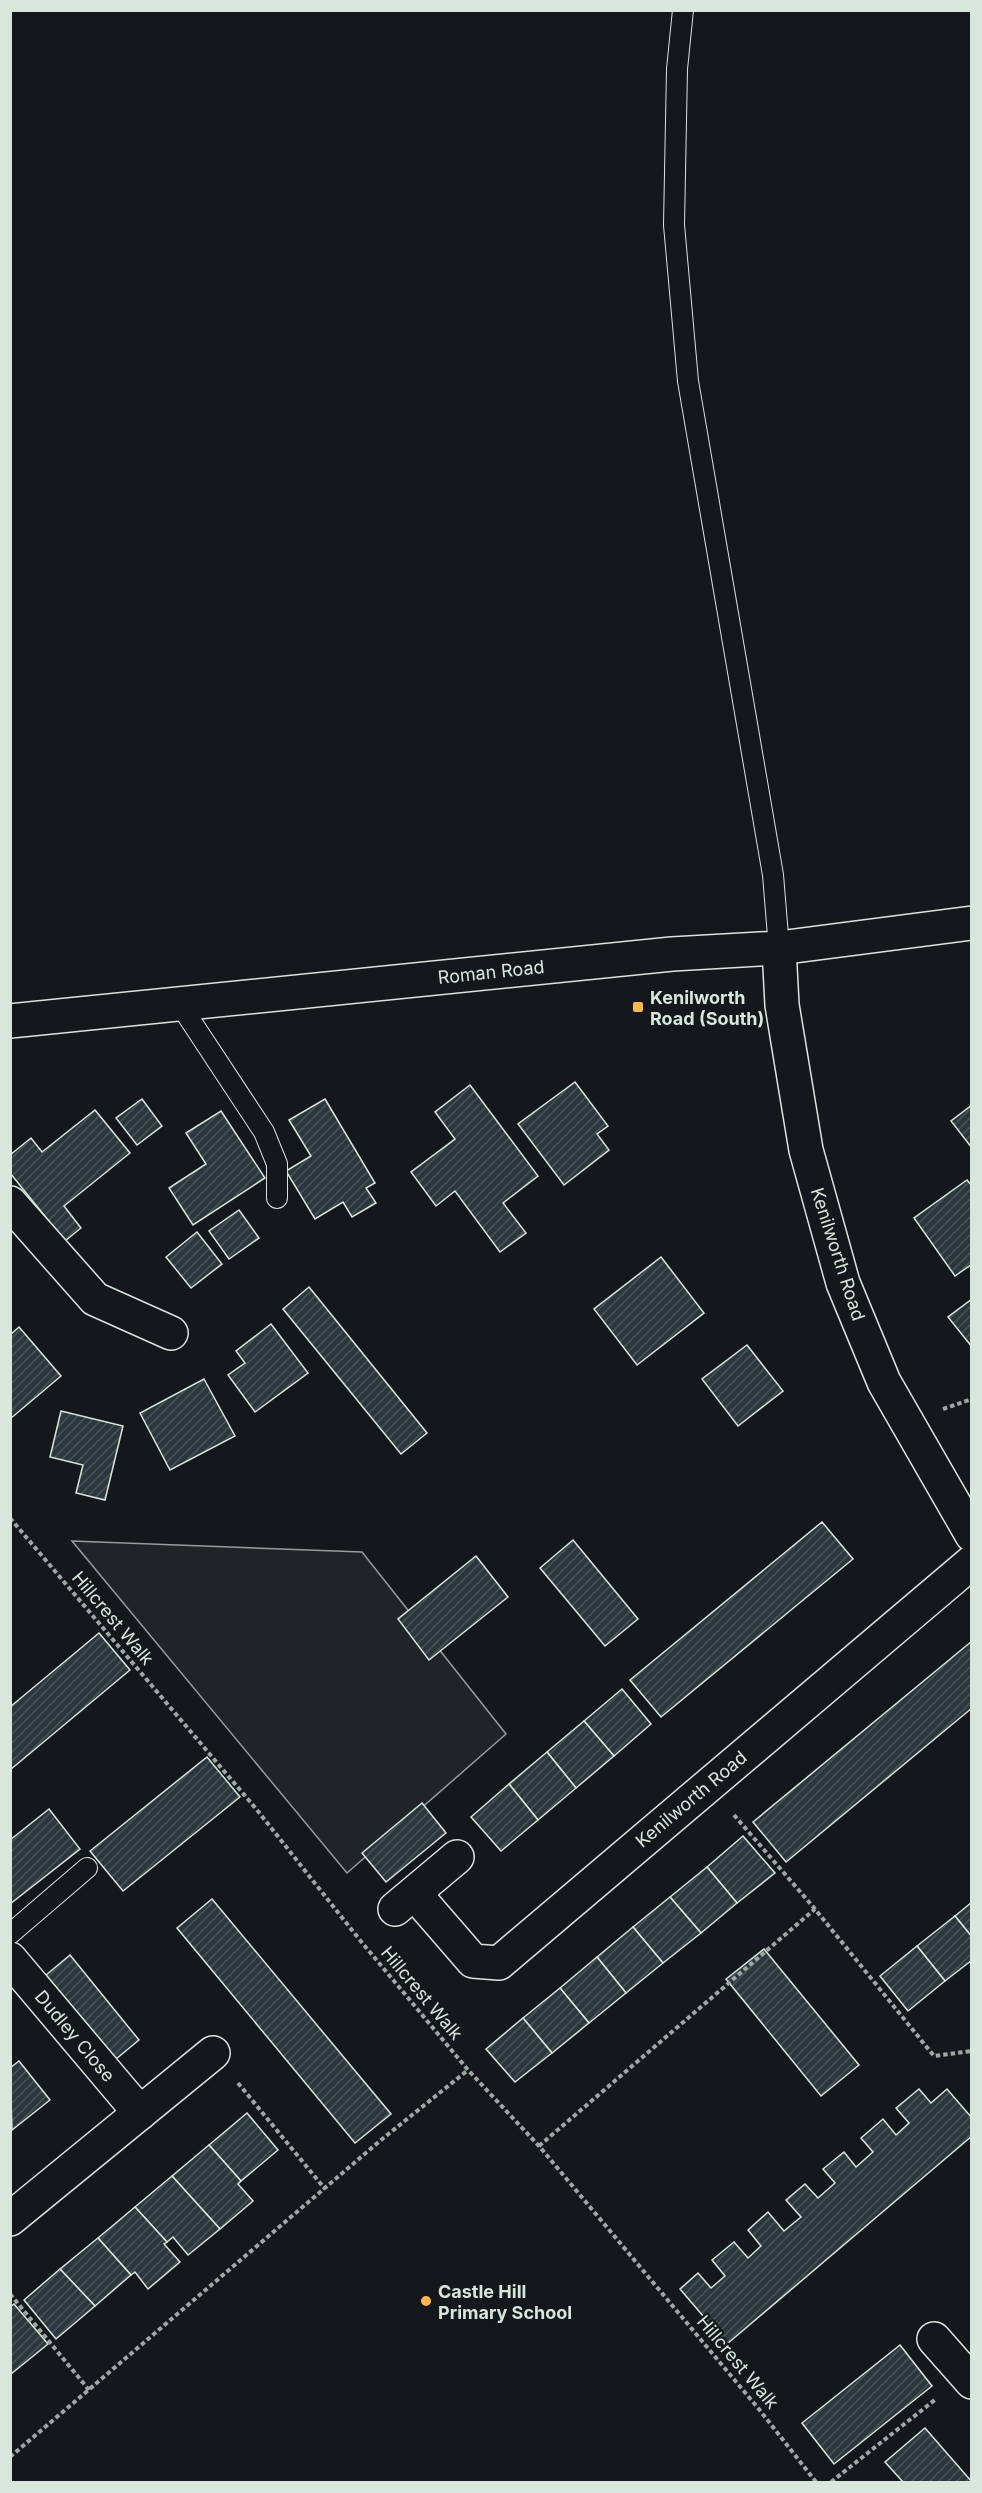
<svg xmlns="http://www.w3.org/2000/svg" width="982" height="2493" font-family="Inter,sans-serif">
	<defs>
		<pattern id="building-hatch" width="6" height="6" patternUnits="userSpaceOnUse" patternTransform="scale(1.5)"><rect width="6" height="6" fill="#2c363c"/><path d="M-1 1l2-2M0 6l6-6M5 7l2-2" fill="none" stroke="#4a5358"/></pattern>
	</defs>
	<rect width="100%" height="100%" fill="#14181c"/>
	<path fill="#202428" stroke="#939e99" stroke-width="1.5" d="M72,1541l290,11 144,182 -159,139z"/>
	<g fill="url(#building-hatch)" stroke="#d8e6dc" stroke-width="1.5">
		<path d="M575,1082l33,44 -11,8 12,16 -45,35 -46,-61z"/>
		<path d="M470,1085l68,91 -35,27 23,30 -26,19 -45,-61 -19,15 -25,-34 44,-33 -20,-27z"/>
		<path d="M142,1099l20,27 -25,19 -21,-27z"/>
		<path d="M325,1099l50,84 -9,5 10,15 -24,14 -9,-15 -28,17 -29,-48 25,-15 -22,-36z"/>
		<path d="M972,1105v43l-21,-27z"/>
		<path d="M95,1110l35,43 -66,53 17,22 -16,13 -55,-68v-18l21,-17 11,14z"/>
		<path d="M221,1111l44,67 -72,47 -24,-37 37,-24 -20,-31z"/>
		<path d="M967,1180l5,6v78l-17,12 -41,-58z"/>
		<path d="M239,1210l20,28 -30,21 -20,-28z"/>
		<path d="M197,1232l25,32 -31,24 -25,-31z"/>
		<path d="M661,1257l43,56 -67,52 -43,-56z"/>
		<path d="M309,1287l118,146 -26,21 -118,-145z"/>
		<path d="M972,1299v48l-24,-30z"/>
		<path d="M271,1324l37,49 -53,39 -27,-37 17,-12 -9,-12z"/>
		<path d="M19,1327l42,49 -51,43v-84z"/>
		<path d="M747,1345l36,46 -45,35 -36,-47z"/>
		<path d="M204,1379l31,57 -65,34 -30,-57z"/>
		<path d="M61,1411l62,15 -18,74 -29,-7 7,-28 -33,-8z"/>
		<path d="M822,1522l31,37 -192,158 -31,-37z"/>
		<path d="M573,1540l65,79 -33,27 -65,-78z"/>
		<path d="M476,1556l32,41 -79,63 -31,-41z"/>
		<path d="M99,1633l31,37 -120,100v-63z"/>
		<path d="M972,1641v67l-186,154 -33,-40z"/>
		<path d="M622,1689l29,35 -37,32 -30,-35z"/>
		<path d="M584,1721l30,35 -38,32 -29,-36z"/>
		<path d="M547,1752l29,36 -38,32 -29,-36z"/>
		<path d="M207,1757l33,40 -117,94 -33,-40z"/>
		<path d="M509,1784l29,36 -37,31 -30,-34z"/>
		<path d="M422,1803l24,30 -60,49 -24,-29z"/>
		<path d="M49,1809l31,40 -70,55v-64z"/>
		<path d="M743,1836l32,37 -38,30 -30,-36z"/>
		<path d="M707,1867l30,36 -36,30 -31,-36z"/>
		<path d="M670,1897l31,36 -38,30 -30,-36z"/>
		<path d="M212,1899l179,215 -36,29 -178,-215z"/>
		<path d="M972,1902v35l-17,-21z"/>
		<path d="M955,1916l17,21v23l-27,21 -28,-35z"/>
		<path d="M633,1927l30,36 -37,30 -29,-36z"/>
		<path d="M917,1946l28,35 -37,30 -28,-35z"/>
		<path d="M764,1949l95,116 -38,31 -95,-117z"/>
		<path d="M70,1955l69,85 -23,19 -70,-84z"/>
		<path d="M597,1957l29,36 -37,30 -29,-35z"/>
		<path d="M560,1988l29,35 -37,30 -29,-35z"/>
		<path d="M523,2018l29,35 -37,29 -29,-33z"/>
		<path d="M19,2061l31,39 -38,30 -2,-62z"/>
		<path d="M919,2089l12,14 16,-14 25,29v18l-245,208 -47,-55 18,-16 13,15 14,-12 -13,-16 22,-18 14,16 13,-12 -13,-16 20,-18 16,19 17,-14 -15,-17 19,-16 13,14 17,-15 -12,-14 21,-17 12,15 17,-15 -12,-14 22,-19 13,16 13,-12 -13,-15z"/>
		<path d="M247,2113l31,37 -37,31 -32,-36z"/>
		<path d="M209,2145l32,36 -3,3 15,17 -33,28 -48,-53z"/>
		<path d="M172,2176l48,53 -32,26 -15,-18 -6,5 -32,-35z"/>
		<path d="M135,2207l32,35 -3,2 16,18 -32,27 -13,-17 -4,3 -33,-37z"/>
		<path d="M98,2238l33,37 -36,31 -35,-37z"/>
		<path d="M60,2269l35,37 -39,33 -32,-39z"/>
		<path d="M14,2304l34,40 -37,30 -1,-67z"/>
		<path d="M900,2345l32,41 -98,78 -32,-41z"/>
		<path d="M925,2428l47,54h-69l-18,-20z"/>
	</g>
	<g fill="none" stroke-linecap="round" stroke-linejoin="round">
		<g stroke="#d8e6dc" stroke-width="22">
			<g id="lane">
				<path d="M683,10l-6,59 -3,156 14,156 85,494 6,73"/>
				<path d="M179,1003l85,129 13,32v34"/>
				<path d="M10,1934l77,-66"/>
			</g>
		</g>
		<g stroke="#d8e6dc" stroke-width="36">
			<g id="street">
				<path d="M779,948l3,57 24,145 37,133 41,99 88,153"/>
				<path d="M10,1203l85,96 76,34"/>
				<path d="M415,1894l58,67 26,2 473,-401"/>
				<path d="M395,1909l62,-52"/>
				<path d="M10,1959l130,154"/>
				<path d="M10,2219l203,-166"/>
				<path d="M934,2339l38,43"/>
			</g>
		</g>
		<g stroke="#d8e6dc" stroke-width="36">
			<path id="secondary" d="M10,1021l662,-67 107,-6 193,-25"/>
		</g>
		<g stroke="#9da8a2" stroke-width="4" stroke-dasharray="4.5 3" stroke-linecap="butt">
			<path d="M943,1409l29,-10"/>
			<path d="M10,1518l247,292 102,129 109,131 71,76 219,262 58,74"/>
			<path d="M734,1815l81,94 119,147 38,-5"/>
			<path d="M238,2083l87,106"/>
			<path d="M539,2146l276,-237"/>
			<path d="M10,2294l79,96"/>
			<path d="M10,2457l371,-317 87,-70"/>
			<path d="M831,2482l105,-83"/>
		</g>
		<use href="#lane" stroke="#14181c" stroke-width="20"/>
		<use href="#street" stroke="#14181c" stroke-width="33"/>
		<use href="#secondary" stroke="#14181c" stroke-width="33"/>
	</g>
	<g fill="#ffb74d" stroke="#14181c" stroke-width="2">
		<rect x="632" y="1001" width="12" height="12" rx="3"/>
		<circle cx="426" cy="2301" r="6"/>
	</g>
	<g text-anchor="middle" dominant-baseline="central" stroke-width="4.5" stroke-linejoin="round" paint-order="stroke">
		<g font-size="18" fill="#d8e6dc" stroke="#14181c">
			<text transform="translate(491 972) rotate(-6)">Roman Road</text>
			<text transform="translate(838 1254) rotate(72)">Kenilworth Road</text>
			<text transform="translate(113 1618) rotate(50)">Hillcrest Walk</text>
			<text transform="translate(691 1799) rotate(-40)">Kenilworth Road</text>
			<text transform="translate(422 1993) rotate(50)">Hillcrest Walk</text>
			<text transform="translate(75 2036) rotate(50)">Dudley Close</text>
			<text transform="translate(738 2362) rotate(50)">Hillcrest Walk</text>
		</g>
		<g font-size="18" font-weight="bold" fill="#d8e6dc" stroke="#14181c" text-anchor="start">
			<text x="650" y="997">Kenilworth<tspan x="650" dy="21">Road (South)</tspan></text>
			<text x="438" y="2291">Castle Hill<tspan x="438" dy="21">Primary School</tspan></text>
		</g>
	</g>
	<rect width="982" height="2493" fill="none" stroke="#d8e6dc" stroke-width="24"/>
</svg>
